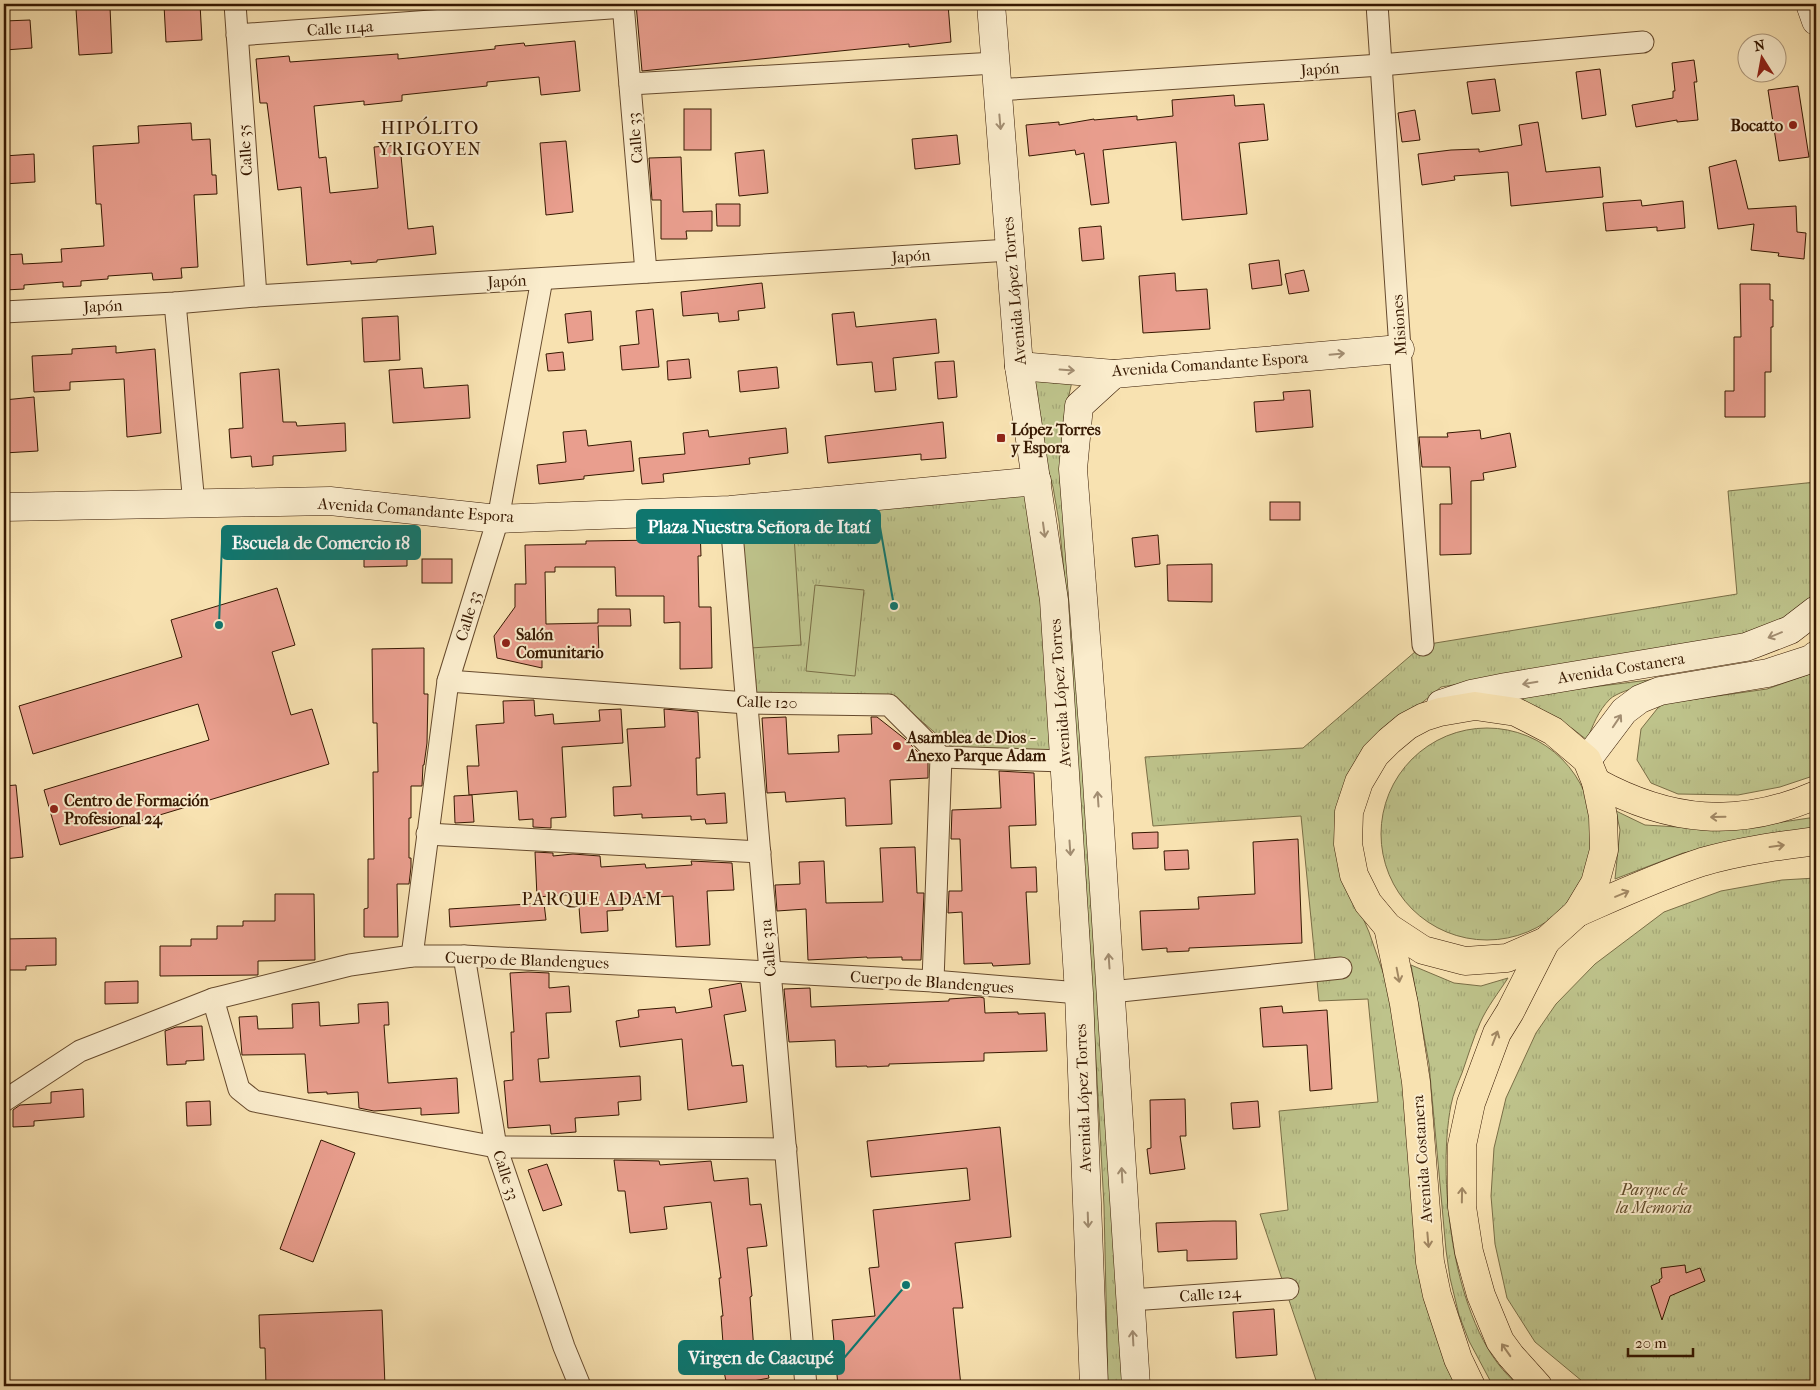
<svg xmlns="http://www.w3.org/2000/svg" width="1820" height="1390" font-family="'IM FELL French Canon',serif">
	<defs>
		<pattern id="grass-tufts" width="24" height="20" patternUnits="userSpaceOnUse" patternTransform="scale(1.25)"><rect width="24" height="20" fill="#bec38b"/><path d="M3 7l-1-3M5 7V3M7 7l1-3M15 17l-1-3M17 17v-4M19 17l1-3" fill="none" stroke="#a4a776"/></pattern>
	</defs>
	<rect width="100%" height="100%" fill="#f8e2b1"/>
	<filter id="stains"><feTurbulence type="fractalNoise" baseFrequency=".004" numOctaves="4"/><feColorMatrix values="0 0 0 0 .2 0 0 0 0 .09 0 0 0 0 .02 0 0 0 .5 -.17"/></filter>
	<radialGradient id="worn" r=".72"><stop offset=".6" stop-color="#630" stop-opacity="0"/><stop offset="1" stop-color="#630" stop-opacity=".3"/></radialGradient>
	<g fill="url(#grass-tufts)" stroke="#7a6e46">
		<path d="M1025,373l48,4 -10,45v29l61,935h-16l-4,-180 -13,-237 -24,-368 -8,-79 -6,-35 -11,-37z"/>
		<path d="M1816,482v119l-66,36 -309,50 -69,57 -21,42 2,109 16,37 26,75 65,379h-142l-58,-172 28,-4 -9,-99 99,-9 -10,-103 -49,2 -18,-185 -148,10 -8,-69 158,-9 120,-103 314,-51 -9,-103z"/>
		<path d="M1029,491l31,260 -103,1 -63,-55 -141,-2 -15,-178z"/>
		<path d="M1816,670v105l-36,12 -42,8 -60,-1 -27,-11 -14,-23 4,-31 20,-25 106,-15 43,-15z"/>
		<path d="M1688,675c-18,4 -66,13 -78,24 -12,12 -17,26 -23,41l-14,-11 -36,-22 -31,-9z"/>
		<circle cx="1487" cy="834" r="106"/>
		<path d="M1616,811l29,14 83,5 88,-13v14l-20,1 -113,21 -68,26 5,-49z"/>
		<path d="M1816,878v508h-228l-53,-44 -28,-44 -12,-54 -4,-48 3,-48 12,-50 30,-65 20,-29 39,-40 69,-52 57,-21 61,-11z"/>
		<path d="M1411,965l43,18 27,3 27,-8c-9,14 -21,29 -28,45 -7,16 -12,33 -18,50 -4,10 -9,21 -11,32 -15,77 3,232 69,281h-27l-24,-45 -10,-26 -9,-37 -4,-28 -17,-186z"/>
	</g>
	<g fill="#bec38b" stroke="#7a6e46">
		<path d="M793,520l8,125 -51,3 -8,-125z"/>
		<path d="M815,585l49,5 -9,86 -49,-5z"/>
	</g>
	<g fill="#e99e8e" stroke="#361801">
		<path d="M200,4l2,36 -36,2 -2,-37z"/>
		<path d="M636,4h312l3,38 -42,5v-3l-267,27z"/>
		<path d="M110,7l2,46 -33,2 -3,-46z"/>
		<path d="M30,20l2,28 -27,2 -1,-29z"/>
		<path d="M575,41l5,50 -39,4 -2,-18 -52,5v4l-85,9v6l-38,4v-4l-50,5 5,52 7,-1 4,36 48,-5 -4,-41 26,-2 8,84 25,-3 3,28 -59,6v2l-26,2v-3l-44,4 -6,-78 -23,3 -11,-87h-7l-4,-44 33,-3 1,6 108,-8v5l97,-10v-3l29,-3 1,3z"/>
		<path d="M1694,60l3,22h-3l4,38 -21,2v-2l-41,7 -4,-22 41,-7v-7h2l-3,-28z"/>
		<path d="M1600,69l6,46 -24,4 -6,-47z"/>
		<path d="M1495,79l5,32 -28,3 -5,-32z"/>
		<path d="M1798,86l11,71 -30,4 -11,-71z"/>
		<path d="M1234,95l1,11 29,-2 4,36 -29,3 8,71 -65,6 -6,-78 -73,8 6,53 -18,2 -7,-52 -8,2 -1,-5 -46,6 -3,-31 33,-3v3l35,-6v1l43,-4v4l36,-4 -1,-16z"/>
		<rect x="684" y="109" width="27" height="41"/>
		<path d="M1415,110l5,30 -18,2 -4,-29z"/>
		<path d="M1538,122l8,50 54,-5 3,30 -92,9 -3,-34 -54,4 1,4 -33,5 -4,-31 33,-4 28,-1v3l43,-7 -3,-20z"/>
		<path d="M191,123l1,17 18,-1 2,36h4l1,19 -23,1 4,72 -17,1 1,10 -29,2 -1,-7 -44,3v3l-27,2v5l-18,1v-5l-39,3v4l-19,1 -1,-35 18,-1 1,10 39,-2 -1,-13 43,-3 -3,-42h-5l-3,-58 46,-3 -1,-17z"/>
		<path d="M957,135l3,29 -45,5 -3,-30z"/>
		<path d="M566,141l7,71 -27,3 -6,-72z"/>
		<path d="M764,150l4,43 -29,3 -4,-43z"/>
		<path d="M34,154l1,28 -31,2v-28z"/>
		<path d="M681,157l2,55 29,-1v20h-26l1,8h-26v-39h-9l-3,-42z"/>
		<path d="M1736,160l12,49 48,-3 1,26 9,1 -2,26 -26,-3 1,-3 -28,-3 3,-26 -36,5 -9,-62z"/>
		<path d="M1641,200l1,6 41,-5 2,27 -28,3v-4l-51,4 -3,-28z"/>
		<path d="M716,204h24v22h-23z"/>
		<path d="M1101,226l3,33 -22,2 -3,-33z"/>
		<path d="M1279,260l3,25 -30,4 -3,-25z"/>
		<path d="M1304,270l5,21 -20,3 -4,-20z"/>
		<path d="M1175,273l1,18 31,-2 3,40 -67,4 -4,-57z"/>
		<path d="M762,283l3,25 -27,3 1,9 -20,2 -1,-9 -35,3 -2,-24z"/>
		<path d="M1740,284h30v16h3v27h-2v45h-6v45h-40v-26h9v-54h7z"/>
		<path d="M653,309l6,58 -37,3 -2,-24 19,-2 -3,-33z"/>
		<path d="M591,311l2,29 -25,3 -3,-29z"/>
		<path d="M854,312l2,15 80,-8 3,34 -46,5 3,32 -21,2 -3,-30 -35,3 -5,-51z"/>
		<path d="M398,316l2,44 -36,2 -2,-44z"/>
		<path d="M116,346v7l39,-4 6,84 -34,4 -3,-58 -54,3v8l-36,2 -2,-36 40,-2v-5z"/>
		<path d="M563,352l2,18 -17,1 -2,-17z"/>
		<path d="M689,359l2,19 -23,2 -1,-19z"/>
		<path d="M954,361l3,36 -19,2 -3,-37z"/>
		<path d="M777,367l2,21 -39,4 -2,-21z"/>
		<path d="M422,368l2,20 44,-3 2,33 -77,5 -4,-53z"/>
		<path d="M279,369l4,53h13l1,4 48,-3 1,28 -73,5v9l-21,2 -1,-11 -20,2 -2,-29 14,-1 -3,-55z"/>
		<path d="M1310,390l3,37 -57,5 -2,-30 30,-2 -1,-8z"/>
		<path d="M34,397l4,54 -34,2v-53z"/>
		<path d="M943,422l3,36 -25,2v-6l-93,9 -3,-27z"/>
		<path d="M786,428l2,25 -39,5 1,6 -87,10 1,8 -22,2 -3,-26 46,-4 -2,-21 25,-3 1,7z"/>
		<path d="M586,430l2,16 43,-5 3,30 -50,5v3l-45,5 -2,-19 29,-3 -3,-30z"/>
		<path d="M1480,430l1,9 29,-6 6,34 -33,6 1,7 -13,1v73l-31,1v-51h12l-2,-37h-28l-3,-30h29l-1,-4z"/>
		<rect x="1270" y="502" width="30" height="18"/>
		<path d="M700,527l1,29h-3l1,51h12l1,61 -32,1v-47l-16,1v-27h-48l-1,-29h-60v5h-10l1,52 52,-1v-14h32l1,17h-33l1,28 -57,1v13l-45,-10 -3,-22 21,-29v-23h11l-1,-39 61,-1v-3l77,-1v-12z"/>
		<path d="M1158,535l2,29 -25,3 -3,-29z"/>
		<path d="M407,544v22l-43,1v-22z"/>
		<rect x="422" y="559" width="30" height="24"/>
		<path d="M1212,564v38l-44,-1 -1,-36z"/>
		<path d="M277,588l18,57 -23,7 19,63 21,-6 17,55 -269,81 -16,-55 165,-50 -11,-36 -165,50 -14,-48 163,-49 -11,-37z"/>
		<path d="M424,648v46h4l-1,49 -3,22h-1l-1,21h-11v32h-2v40h2v9l-2,17h-12l1,53h-34v-28l4,-1v-49h6l-1,-87h5l-1,-49h-4l-1,-74z"/>
		<path d="M534,700l1,16 18,-2 1,10 46,-3 -1,-11 22,-1 2,34 -61,4 4,70 -15,1v10l-18,-1v-8l-14,1 -2,-29 -48,4 -2,-29h12l-3,-41 28,-2 -1,-22z"/>
		<path d="M664,709l34,3 2,46h-4l1,37 28,-2 2,30 -21,1 -1,-5 -14,1v-4l-49,2v-4l-28,2 -1,-29 18,-1 -4,-57 38,-2z"/>
		<path d="M786,717l2,37 51,-2 -1,-17 34,-1 -1,-17h6l28,22 23,23v16l-38,2 2,44 -46,2 -1,-28 -59,4 -1,-10 -18,1 -5,-75z"/>
		<path d="M999,771l35,2 2,52 -27,1 2,42 25,-1 1,25h-11l4,72 -37,2 -1,-3 -28,1 -2,-52 -14,1 1,-22h13l-2,-52h-9l1,-29 49,-2z"/>
		<path d="M16,785l7,72 -19,2v-73z"/>
		<path d="M472,795l2,27 -19,1 -1,-27z"/>
		<path d="M1158,832v16l-25,1 -1,-16z"/>
		<path d="M1298,839l4,104 -113,5v3l-22,1v-4l-25,2 -2,-39 59,-2 -1,-12 57,-3 -2,-52z"/>
		<path d="M915,847l2,46h7l-3,67h-19v-3l-35,1v-1l-59,3 -2,-51 -29,2 -2,-26 25,-1 -1,-22 25,-1 2,42 57,-1 -3,-54z"/>
		<path d="M1188,850l1,19 -24,1 -1,-19z"/>
		<path d="M535,852l18,1v3l20,-2 27,2 1,11 44,-3 1,4 46,-3 -1,-4 41,2 2,27 -27,1 3,54 -34,2 -3,-51 -51,3 1,11 -16,1 1,20 -27,2 -3,-39 -41,3z"/>
		<path d="M275,894h39l1,66 -57,1v14l-98,1v-30h31v-7h26v-13h26v-5h32z"/>
		<path d="M544,903l2,17 -96,7 -1,-18z"/>
		<path d="M56,938v27l-30,1v4h-21l-1,-31z"/>
		<path d="M528,972l21,1v15l20,-2 2,26 -25,1 3,45 -11,1 2,23 100,-6 1,24 -23,2 1,13 -44,3 1,14 -25,2 -1,-9 -42,3 -4,-47 9,-1 -2,-48h3l-4,-59z"/>
		<path d="M138,981v22l-33,1v-22z"/>
		<path d="M741,983l5,28 -22,4 8,51 11,-1 4,37 -59,8 -6,-71 -62,8 -4,-26 23,-4 -1,-7 37,-3 1,6 36,-6 -3,-18z"/>
		<path d="M810,988l1,19 138,-6v-2l31,-2 4,1 1,15 33,-1v2l27,-1 2,38 -63,2v8l-95,3v2l-22,1v-1l-31,1 -1,-27 -46,2 -5,-53z"/>
		<path d="M319,1002l1,24 39,-3 -1,-19 30,-2 1,23h-5l4,58 69,-5 2,35 -38,2v-7l-47,3 -15,-3 -1,-16 -31,2v-2l-19,1 -3,-39 -63,1 -3,-38 18,-1 1,13 35,-1 -1,-24z"/>
		<path d="M1282,1006l1,7 44,-3 5,79 -22,2 -3,-46 -44,2 -3,-39z"/>
		<path d="M202,1026l2,34 -18,1v3l-19,1 -2,-34 11,-4z"/>
		<path d="M83,1089l1,28 -50,4v5l-21,1v-17l7,-5 31,-2v-11z"/>
		<path d="M1185,1099l1,37h-6l5,33 -35,5 -3,-25 4,-1 -1,-48z"/>
		<path d="M210,1101l1,24 -24,1 -1,-24z"/>
		<path d="M1258,1101l2,26 -27,2 -2,-26z"/>
		<path d="M1000,1127l11,110 -56,6 8,65h-10l8,78h-123l-6,-66 43,-4 -6,-48 10,-1 -6,-57 97,-10 -3,-32 -96,9 -4,-36z"/>
		<path d="M321,1140l34,13 -42,109 -33,-13z"/>
		<path d="M614,1160l45,1 1,4 51,-4 3,20 34,-3 2,27 11,-1 6,42 -20,2 5,48 -2,1 4,54 9,-2 6,29 -42,8 -6,-29h3l-3,-41h2l-4,-38h2l-10,-76 -47,5 3,22 -37,4 -5,-42h-7z"/>
		<path d="M547,1164l15,41 -19,6 -15,-41z"/>
		<path d="M1213,1221h23l1,38 -50,2v-11l-29,2 -2,-29z"/>
		<path d="M1685,1265l1,8 14,-5 5,13 -35,15 -8,24 -11,-34 9,-4 -1,-2 3,-2 -1,-10z"/>
		<path d="M1274,1309l3,46 -41,3 -3,-46z"/>
		<path d="M382,1310l3,76h-119l-1,-38h-5l-1,-33z"/>
	</g>
	<g fill="none" stroke-linecap="round" stroke-linejoin="round">
		<g stroke="#664a2d" stroke-width="23">
			<g id="street">
				<path d="M235,4l21,292"/>
				<path d="M623,4l23,268"/>
				<path d="M1377,4l23,345 23,296"/>
				<path d="M237,35l387,-28"/>
				<path d="M630,84l365,-21"/>
				<path d="M997,90l384,-25 262,-23"/>
				<path d="M175,303l19,201"/>
				<path d="M4,312l171,-9 81,-7 754,-46"/>
				<path d="M730,510l76,876"/>
				<path d="M448,681l299,22 142,2 52,52 123,4"/>
				<path d="M427,834l333,18"/>
				<path d="M412,956l36,-275 50,-162 44,-240"/>
				<path d="M464,956l32,191 68,200 16,39"/>
				<path d="M933,981l8,-224"/>
				<path d="M1111,992l230,-24"/>
				<path d="M213,999l26,90 15,12 242,46 290,2"/>
				<path d="M4,1101l76,-50 133,-52 137,-34 62,-9h52l306,16 163,9 146,12"/>
				<path d="M1131,1300l157,-11"/>
			</g>
		</g>
		<g stroke="#361801" stroke-width="29">
			<g id="secondary">
				<path d="M991,4l28,362 35,234 25,393 15,393"/>
				<path d="M1810,4l6,17"/>
				<path d="M1019,366l95,8 286,-25"/>
				<path d="M1114,374l-35,32 -6,63 23,297 40,620"/>
				<path d="M4,507l326,-6 168,18 232,-9 307,-29"/>
				<path d="M1441,704l30,-10 35,-7 240,-40 44,-17 26,-20"/>
				<path d="M1587,760l37,-49 16,-12 20,-8 108,-18 43,-14 5,-4"/>
			</g>
		</g>
		<g stroke="#361801" stroke-width="29">
			<path id="primary" d="M1546,941l31,-28"/>
		</g>
		<g stroke="#361801" stroke-width="29">
			<g id="highway">
				<path d="M1596,782c73,40 142,47 220,13"/>
				<path d="M1577,913c41,-18 82,-37 125,-51 37,-11 76,-16 114,-21"/>
				<path d="M1388,927l16,77 12,78 14,180 7,33 21,64 13,27"/>
				<path d="M1546,941l-39,17 -42,3 -42,-11 -35,-23 -20,-24 -14,-28 -6,-31 1,-32 10,-30 16,-27 14,-14 18,-15 17,-9 16,-5 35,-6 41,6 37,19 34,29 9,22 7,34 1,34 -9,33 -18,30"/>
				<path d="M1538,1386l-27,-30 -11,-15 -19,-46 -12,-43 -7,-45v-62l9,-42 26,-70 13,-21 36,-71"/>
			</g>
		</g>
		<use href="#street" stroke="#faeccc" stroke-width="21"/>
		<use href="#secondary" stroke="#faeccc" stroke-width="28"/>
		<use href="#primary" stroke="#f8e2b1" stroke-width="28"/>
		<use href="#highway" stroke="#f8e2b1" stroke-width="28"/>
	</g>
	<defs><path id="oneway-shaft" d="M-6 0H5M1.5-3L5.5 0L1.5 3" fill="none" stroke-width="1.6" stroke-linecap="round" stroke-linejoin="round" transform="scale(1.25)"/></defs>
	<g stroke="#a28d71">
		<use href="#oneway-shaft" transform="translate(1000 122) rotate(85)"/>
		<use href="#oneway-shaft" transform="translate(1337 354) rotate(-5)"/>
		<use href="#oneway-shaft" transform="translate(1067 370) rotate(4)"/>
		<use href="#oneway-shaft" transform="translate(1044 530) rotate(82)"/>
		<use href="#oneway-shaft" transform="translate(1775 635) rotate(158)"/>
		<use href="#oneway-shaft" transform="translate(1530 683) rotate(171)"/>
		<use href="#oneway-shaft" transform="translate(1617 721) rotate(-56)"/>
		<use href="#oneway-shaft" transform="translate(1098 799) rotate(-94)"/>
		<use href="#oneway-shaft" transform="translate(1070 848) rotate(86)"/>
		<use href="#oneway-shaft" transform="translate(1109 961) rotate(-94)"/>
		<use href="#oneway-shaft" transform="translate(1122 1175) rotate(-93)"/>
		<use href="#oneway-shaft" transform="translate(1088 1220) rotate(88)"/>
		<use href="#oneway-shaft" transform="translate(1133 1338) rotate(-93)"/>
	</g>
	<g stroke="#a18762">
		<use href="#oneway-shaft" transform="translate(1718 817) rotate(179)"/>
		<use href="#oneway-shaft" transform="translate(1777 846) rotate(-8)"/>
		<use href="#oneway-shaft" transform="translate(1622 894) rotate(-23)"/>
		<use href="#oneway-shaft" transform="translate(1398 975) rotate(79)"/>
		<use href="#oneway-shaft" transform="translate(1495 1038) rotate(-69)"/>
		<use href="#oneway-shaft" transform="translate(1462 1195) rotate(-89)"/>
		<use href="#oneway-shaft" transform="translate(1428 1240) rotate(85)"/>
		<use href="#oneway-shaft" transform="translate(1506 1350) rotate(-125)"/>
	</g>
	<g fill="#8f2418" stroke="#faeccc" stroke-width="2">
		<circle cx="1793" cy="125" r="5"/>
		<rect x="996" y="433" width="10" height="10" rx="2.5"/>
		<circle cx="506" cy="643" r="5"/>
		<circle cx="897" cy="746" r="5"/>
		<circle cx="54" cy="809" r="5"/>
	</g>
	<g text-anchor="middle" dominant-baseline="central" stroke-width="4" stroke-linejoin="round" paint-order="stroke">
		<g font-size="16" fill="#361801" stroke="#faeccc">
			<text transform="translate(340 28) rotate(-4)">Calle 114a</text>
			<text transform="translate(1320 69) rotate(-4)">Japón</text>
			<text transform="translate(635 138) rotate(-95)">Calle 33</text>
			<text transform="translate(245 150) rotate(-94)">Calle 35</text>
			<text transform="translate(911 256) rotate(-4)">Japón</text>
			<text transform="translate(507 281) rotate(-3)">Japón</text>
			<text transform="translate(1014 291) rotate(-95)">Avenida López Torres</text>
			<text transform="translate(103 306) rotate(-3)">Japón</text>
			<text transform="translate(1399 325) rotate(-94)">Misiones</text>
			<text transform="translate(1210 364) rotate(-4)">Avenida Comandante Espora</text>
			<text transform="translate(416 510) rotate(4)">Avenida Comandante Espora</text>
			<text transform="translate(468 616) rotate(-73)">Calle 33</text>
			<text transform="translate(1621 668) rotate(-9)">Avenida Costanera</text>
			<text transform="translate(1060 693) rotate(-94)">Avenida López Torres</text>
			<text transform="translate(767 702) rotate(2)">Calle 120</text>
			<text transform="translate(768 948) rotate(-95)">Calle 31a</text>
			<text transform="translate(527 960) rotate(2)">Cuerpo de Blandengues</text>
			<text transform="translate(932 982) rotate(4)">Cuerpo de Blandengues</text>
			<text transform="translate(1083 1098) rotate(-92)">Avenida López Torres</text>
			<text transform="translate(1422 1159) rotate(-94)">Avenida Costanera</text>
			<text transform="translate(506 1175) rotate(72)">Calle 33</text>
			<text transform="translate(1210 1294) rotate(-4)">Calle 124</text>
		</g>
		<g font-size="16" font-weight="bold" fill="#361801" stroke="#faeccc" text-anchor="start">
			<text x="1783" y="125" text-anchor="end">Bocatto</text>
			<text x="1011" y="429">López Torres<tspan x="1011" dy="18">y Espora</tspan></text>
			<text x="516" y="634">Salón<tspan x="516" dy="18">Comunitario</tspan></text>
			<text x="907" y="737">Asamblea de Dios -<tspan x="907" dy="18">Anexo Parque Adam</tspan></text>
			<text x="64" y="800">Centro de Formación<tspan x="64" dy="18">Profesional 24</tspan></text>
		</g>
		<g font-size="16" font-style="italic" fill="#5f4b2a" stroke="#faeccc">
			<text x="1654" y="1189">Parque de<tspan x="1654" dy="18">la Memoria</tspan></text>
		</g>
		<g font-size="18" letter-spacing="1" fill="#361801" stroke="#faeccc">
			<text x="430" y="128">HIPÓLITO<tspan x="430" dy="21">YRIGOYEN</tspan></text>
			<text x="592" y="899">PARQUE ADAM</text>
		</g>
	</g>
	<path fill="none" stroke="#0f766e" stroke-width="2" d="M894 606L880 527M219 625L222 542M906 1285L844 1358"/>
	<g fill="#0f766e" stroke="#faeccc" stroke-width="2">
		<circle cx="894" cy="606" r="5"/>
		<circle cx="219" cy="625" r="5"/>
		<circle cx="906" cy="1285" r="5"/>
	</g>
	<g fill="#0f766e" stroke="#0f766e" stroke-width="2">
		<rect x="637" y="510" width="243" height="33" rx="5"/>
		<rect x="222" y="526" width="198" height="33" rx="5"/>
		<rect x="679" y="1341" width="165" height="33" rx="5"/>
	</g>
	<g font-size="18" text-anchor="middle" font-weight="bold" fill="#fff">
		<text x="759" y="533">Plaza Nuestra Señora de Itatí</text>
		<text x="321" y="549">Escuela de Comercio 18</text>
		<text x="761" y="1364">Virgen de Caacupé</text>
	</g>
	<rect width="1820" height="1390" fill="none" stroke="#f8e2b1" stroke-width="20"/>
	<rect x="5" y="5" width="1810" height="1380" fill="none" stroke="#361801" stroke-width="2.5"/>
	<rect x="10" y="10" width="1800" height="1370" fill="none" stroke="#361801"/>
	<g transform="translate(1762 58) rotate(349)"><circle r="24" fill="#faeccc" stroke="#ac977b"/>
	<path d="M0-4L9 19L0 12L-9 19Z" fill="#8f2418"/>
	<text y="-8" font-size="14" font-weight="bold" text-anchor="middle" fill="#361801">N</text>
	</g>
	<path d="M1628 1348v8h65v-8" fill="none" stroke="#361801" stroke-width="2.5"/>
	<text x="1635" y="1348" font-size="15" fill="#361801" stroke="#faeccc" stroke-width="4" paint-order="stroke">20 m</text>
	<rect width="100%" height="100%" filter="url(#stains)"/>
	<rect width="100%" height="100%" fill="url(#worn)"/>
</svg>
